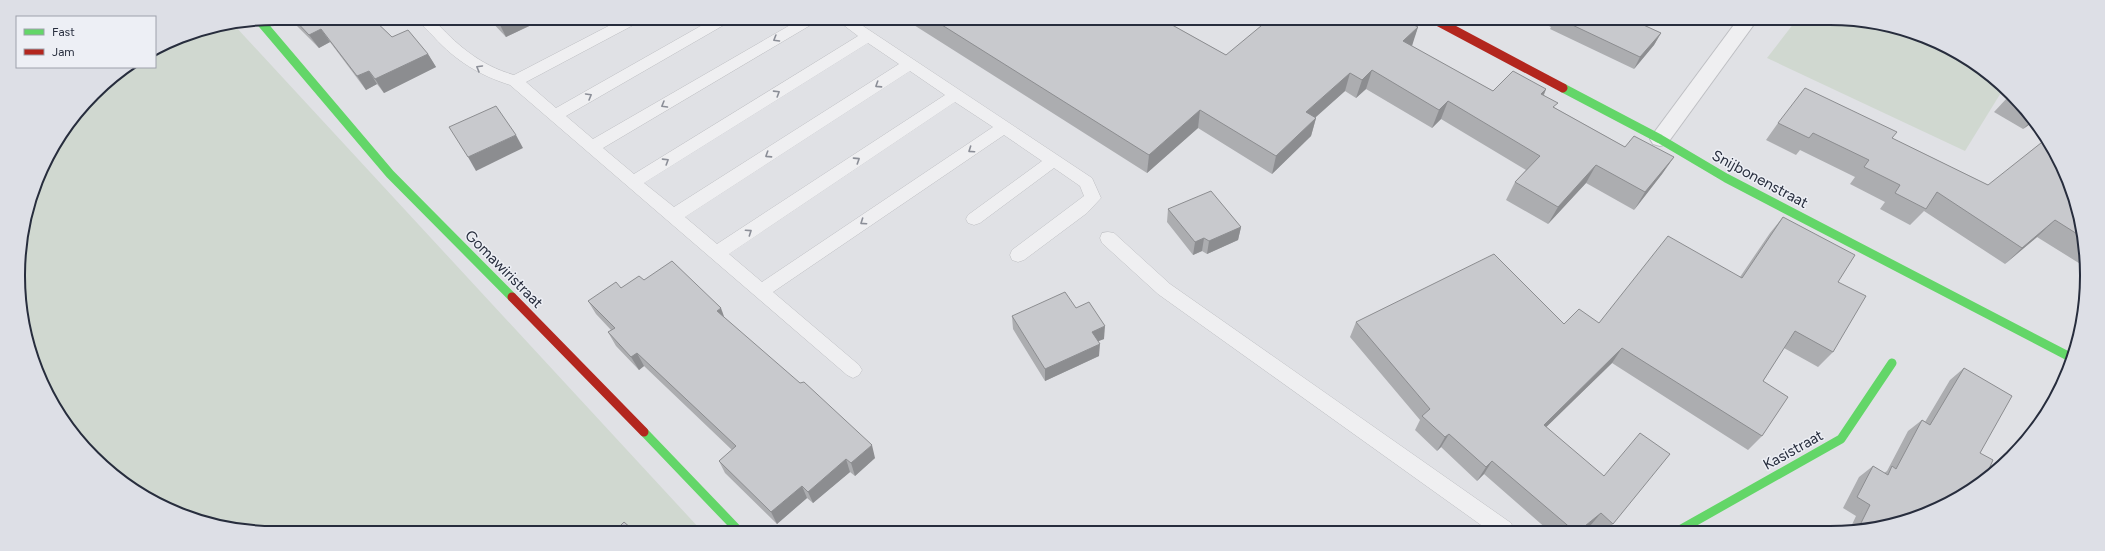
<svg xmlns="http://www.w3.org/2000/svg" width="2105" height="551" font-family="Figtree,sans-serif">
	<rect width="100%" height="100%" fill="#e0e1e5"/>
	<g fill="#d0d8d0">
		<path d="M1794,23h86l92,38 30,30 -37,60 -198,-93z"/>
		<path d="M235,26l465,503 -475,-1 -78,-30 -76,-66 -44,-90 -8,-84 26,-97 61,-79 24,-15h25v-16l22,-13z"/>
	</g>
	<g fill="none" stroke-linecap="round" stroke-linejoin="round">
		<g stroke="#bebfc3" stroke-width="1">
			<g id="lane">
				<path d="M417,18h15c24,26 47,47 82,57l108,-56h19l-2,3 -113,60 30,26 157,-89h18l-2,3 -163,94 27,23 206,-119h17l-2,3 -211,125 31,26 224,-138 -21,-16h17l238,158 9,20 -14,15 -63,47 -6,2 -6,-2 -2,-5 2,-5 72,-54 -4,-10 -26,-18 -74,55 -6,2 -6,-2 -2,-4 2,-4 74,-54 -38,-26 -231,157 86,73 3,5 -3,5 -6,3 -6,-3 -337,-290c-31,-10 -54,-24 -76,-48 -6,-6 -12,-12 -17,-19zM868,43l31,21 -225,143 -30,-24zM910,71l35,24 -228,149 -32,-27zM955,102l38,25 -231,155 -33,-28z"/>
				<path d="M1108,232l6,1 56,51 341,239 3,7h-26l-330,-236 -56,-51 -2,-5 2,-5z"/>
			</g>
		</g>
		<g stroke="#bebfc3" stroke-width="2">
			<path id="street" d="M1736,22l19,1 -88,121 -7,2 -7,-2 -3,-5 3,-5z"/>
		</g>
		<use href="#lane" fill="#efeff1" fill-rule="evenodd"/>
		<use href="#street" fill="#efeff1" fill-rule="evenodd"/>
		<g stroke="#63d668" stroke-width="9">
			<path d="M260,21l130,153 122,123"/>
			<path d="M1563,88l97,51 66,39 344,179"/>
			<path d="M644,432l93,97"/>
			<path d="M1678,531l163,-92 51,-76"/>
		</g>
		<g stroke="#b3261e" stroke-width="9">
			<path d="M1439,22l124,66"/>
			<path d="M512,297l132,135"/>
		</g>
	</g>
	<g fill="#acadb0">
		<path d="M289,18h83l20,19 36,17 8,13 -52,26 -7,-9 -11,6 -36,-48 -11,6z"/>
		<path d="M489,19h55l-38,18z"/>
		<path d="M906,20l259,1 61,34 192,-28 -7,19 82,45 53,-2 -2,6 11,13 70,39 49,10 -12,17 -28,36 -48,-27 -38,41 -42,-24 9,-18 11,-12 -85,-51 -9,9 -66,-39 -10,9 -11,-7 -30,27h1l-5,18 -39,38 -74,-46 -51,45z"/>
		<path d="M1540,22h97l24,11 -7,12 -20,24 -84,-40 1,-2z"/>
		<path d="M2008,97l25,25 -10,7 -29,-17z"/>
		<path d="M1778,123l114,15 96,47 94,40v40l-45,-28 -32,27 -81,-53 -14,14 -30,-16 5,-7 -35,-18 5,-7 -55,-27 -4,5 -30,-15z"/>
		<path d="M1168,209l73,18 -3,13 -31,14 -5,-3 -9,4 -26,-33z"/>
		<path d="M1783,217l55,65 -5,70 -15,15 -34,-19 -21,33 -1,55 -14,14 -136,-87 -66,64 67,97 -6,6h-12l-5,-4 -5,4h-37l-64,-56 -7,7 -36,-34 -4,4 -22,-21 5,-10 -70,-83 6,-15 208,2 35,-1 141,-46 30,-44z"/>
		<path d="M644,280l81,38 150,140 -20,18 -5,-4 -37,31 -6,-5 -30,26 -52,-51 -6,-12 13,-11 -88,-84 -5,4 -23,-24 -8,-14 3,-2 -15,-16 -8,-13z"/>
		<path d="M1076,308l28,31 -6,2 1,15 -54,25 -32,-52 -1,-13z"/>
		<path d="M1964,368l16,85 -117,78h-14l7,-15 -13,-8 16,-31 14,-11 11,7 3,-2 21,-40 14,-11 3,2 25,-42z"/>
	</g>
	<g fill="#8c8d90">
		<path d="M497,19h47l-38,18z"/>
		<path d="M1418,27l-6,19 -15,14 6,-19z"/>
		<path d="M321,29l9,13 -11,6 -10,-13z"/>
		<path d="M1661,33l-7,12 -20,24 6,-12z"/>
		<path d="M428,54l8,13 -52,26 -9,-14z"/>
		<path d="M1372,70l-6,19 -10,9 6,-18z"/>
		<path d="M369,71l8,13 -11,6 -9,-14z"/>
		<path d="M1350,73l-5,18 -44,39 5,-18z"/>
		<path d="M1546,89l-8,18 3,-13z"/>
		<path d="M1448,101l-7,18 -9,9 7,-18z"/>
		<path d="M1200,110l-2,18 -51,45 2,-18z"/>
		<path d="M1316,118l-5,18 -39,38 4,-18z"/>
		<path d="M2032,120l1,2 -10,7z"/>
		<path d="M516,135l7,13 -47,23 -8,-14z"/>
		<path d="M1674,157l-12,17 -28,36 11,-18z"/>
		<path d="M1596,165l-10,18 -38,41 10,-17z"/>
		<path d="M2055,220l-18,17 -32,27 17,-16z"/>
		<path d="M1241,227l-3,13 -31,14 2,-13z"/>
		<path d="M1204,238l-2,13 -9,4 2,-13z"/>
		<path d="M721,308l5,14 -9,-11z"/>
		<path d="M1105,326l-1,13 -13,5 1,-12z"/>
		<path d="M1100,344l-1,12 -54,25v-12z"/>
		<path d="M1622,348l-10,15 -78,76 10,-14z"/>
		<path d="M637,353l7,13 -5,4 -8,-13z"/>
		<path d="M1449,434l-8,13 -4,4 8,-14z"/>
		<path d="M872,445l3,13 -20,18 -4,-13z"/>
		<path d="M846,459l4,13 -37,31 -5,-11z"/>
		<path d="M1492,461l-8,13 -7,7 9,-14z"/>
		<path d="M802,486l5,12 -30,26 -6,-12z"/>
		<path d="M1601,513l-11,13 -5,4h-5z"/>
	</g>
	<g fill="#c8c9cd" stroke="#8c8d90">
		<path d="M293,18h79l20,19 16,-7 20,24 -53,25 -6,-8 -12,5 -36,-47 -12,6z"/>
		<path d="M934,20l231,1 61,34 41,-34h139l12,6 -15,14 90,50 20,-20 33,18 -5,5 17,9 -5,4 72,40 9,-11 40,21 -29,35 -49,-27 -38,42 -43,-25 25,-26 -92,-55 -9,9 -67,-40 -10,10 -12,-7 -44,39 10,6 -40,38 -76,-46 -51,45z"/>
		<path d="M1566,22h71l24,11 -21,24z"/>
		<path d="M1805,88l92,44 -5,6 96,47 58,-46 36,86v12l-27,-17 -33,28 -85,-56 -11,17 -31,-16 5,-8 -36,-18 5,-7 -56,-27 -4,5 -31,-15z"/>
		<path d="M496,106l20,29 -48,22 -19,-30z"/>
		<path d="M1211,191l30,36 -32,14 -5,-3 -9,4 -27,-33z"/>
		<path d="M1783,217l72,38 -17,27 28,14 -33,56 -38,-21 -32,50 25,16 -26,39 -140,-88 -78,77 60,51 36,-43 30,21 -57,70 -12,-11 -21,17h-7l-81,-69 -6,6 -37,-33 -4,3 -23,-21 8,-7 -74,-87 138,-68 70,70 15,-15 20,14 69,-87 74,42z"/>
		<path d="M672,261l49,47 -4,3 83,72 4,-1 68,63 -21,18 -5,-4 -38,33 -6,-6 -31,26 -52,-51 17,-15 -99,-93 -6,4 -23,-25 7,-4 -27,-27 28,-19 5,6 18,-12 5,4z"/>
		<path d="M1065,292l11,16 13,-6 16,24 -13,6 8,12 -55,25 -33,-53z"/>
		<path d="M1964,368l48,28 -32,57 13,7 -9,20 -41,27 -80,24h-6l13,-26 -13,-8 16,-31 15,9 4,-9 4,3 26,-49 8,5z"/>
		<path d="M624,522l8,7h-15z"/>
		<path d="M957,526l3,3h-6z"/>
	</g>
	<defs><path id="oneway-chevron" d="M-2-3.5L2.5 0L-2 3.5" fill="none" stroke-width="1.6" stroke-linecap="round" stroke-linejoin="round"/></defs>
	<g stroke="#8b8e97">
		<use href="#oneway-chevron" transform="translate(776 39) rotate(149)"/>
		<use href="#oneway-chevron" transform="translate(479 68) rotate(-150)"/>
		<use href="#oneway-chevron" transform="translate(878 85) rotate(147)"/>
		<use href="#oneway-chevron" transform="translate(777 93) rotate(-32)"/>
		<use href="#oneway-chevron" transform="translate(589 96) rotate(-30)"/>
		<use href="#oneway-chevron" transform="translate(664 105) rotate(150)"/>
		<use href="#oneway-chevron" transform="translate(971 150) rotate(146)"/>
		<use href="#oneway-chevron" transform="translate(768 155) rotate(147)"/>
		<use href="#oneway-chevron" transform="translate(857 160) rotate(-33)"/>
		<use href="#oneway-chevron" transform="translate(666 161) rotate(-32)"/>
		<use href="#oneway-chevron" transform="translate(863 222) rotate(146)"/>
		<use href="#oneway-chevron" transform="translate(749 232) rotate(-34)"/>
	</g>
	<g text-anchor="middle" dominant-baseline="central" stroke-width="3" stroke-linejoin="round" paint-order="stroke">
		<g font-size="15" fill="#272d3d" stroke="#edeff5">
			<text transform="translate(1760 179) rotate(28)">Snijbonenstraat</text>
			<text transform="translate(504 269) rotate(45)">Gomawiristraat</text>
			<text transform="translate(1793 450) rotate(-29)">Kasistraat</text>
		</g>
	</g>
	<path d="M0 0H2105V551H0ZM275 25H1830A250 250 0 0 1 2080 275V276A250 250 0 0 1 1830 526H275A250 250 0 0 1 25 276V275A250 250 0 0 1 275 25Z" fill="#dddfe6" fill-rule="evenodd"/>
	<path fill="none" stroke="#272d3d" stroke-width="2" d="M275 25H1830A250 250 0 0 1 2080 275V276A250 250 0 0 1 1830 526H275A250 250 0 0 1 25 276V275A250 250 0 0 1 275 25Z"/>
	<rect x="16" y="16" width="140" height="52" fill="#edeff5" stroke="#9ea1ab"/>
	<rect x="24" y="29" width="20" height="6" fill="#63d668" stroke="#9ea1ab"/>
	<text x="52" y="36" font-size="12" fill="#272d3d">Fast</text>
	<rect x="24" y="49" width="20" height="6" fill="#b3261e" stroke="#9ea1ab"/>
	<text x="52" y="56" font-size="12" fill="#272d3d">Jam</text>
</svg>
